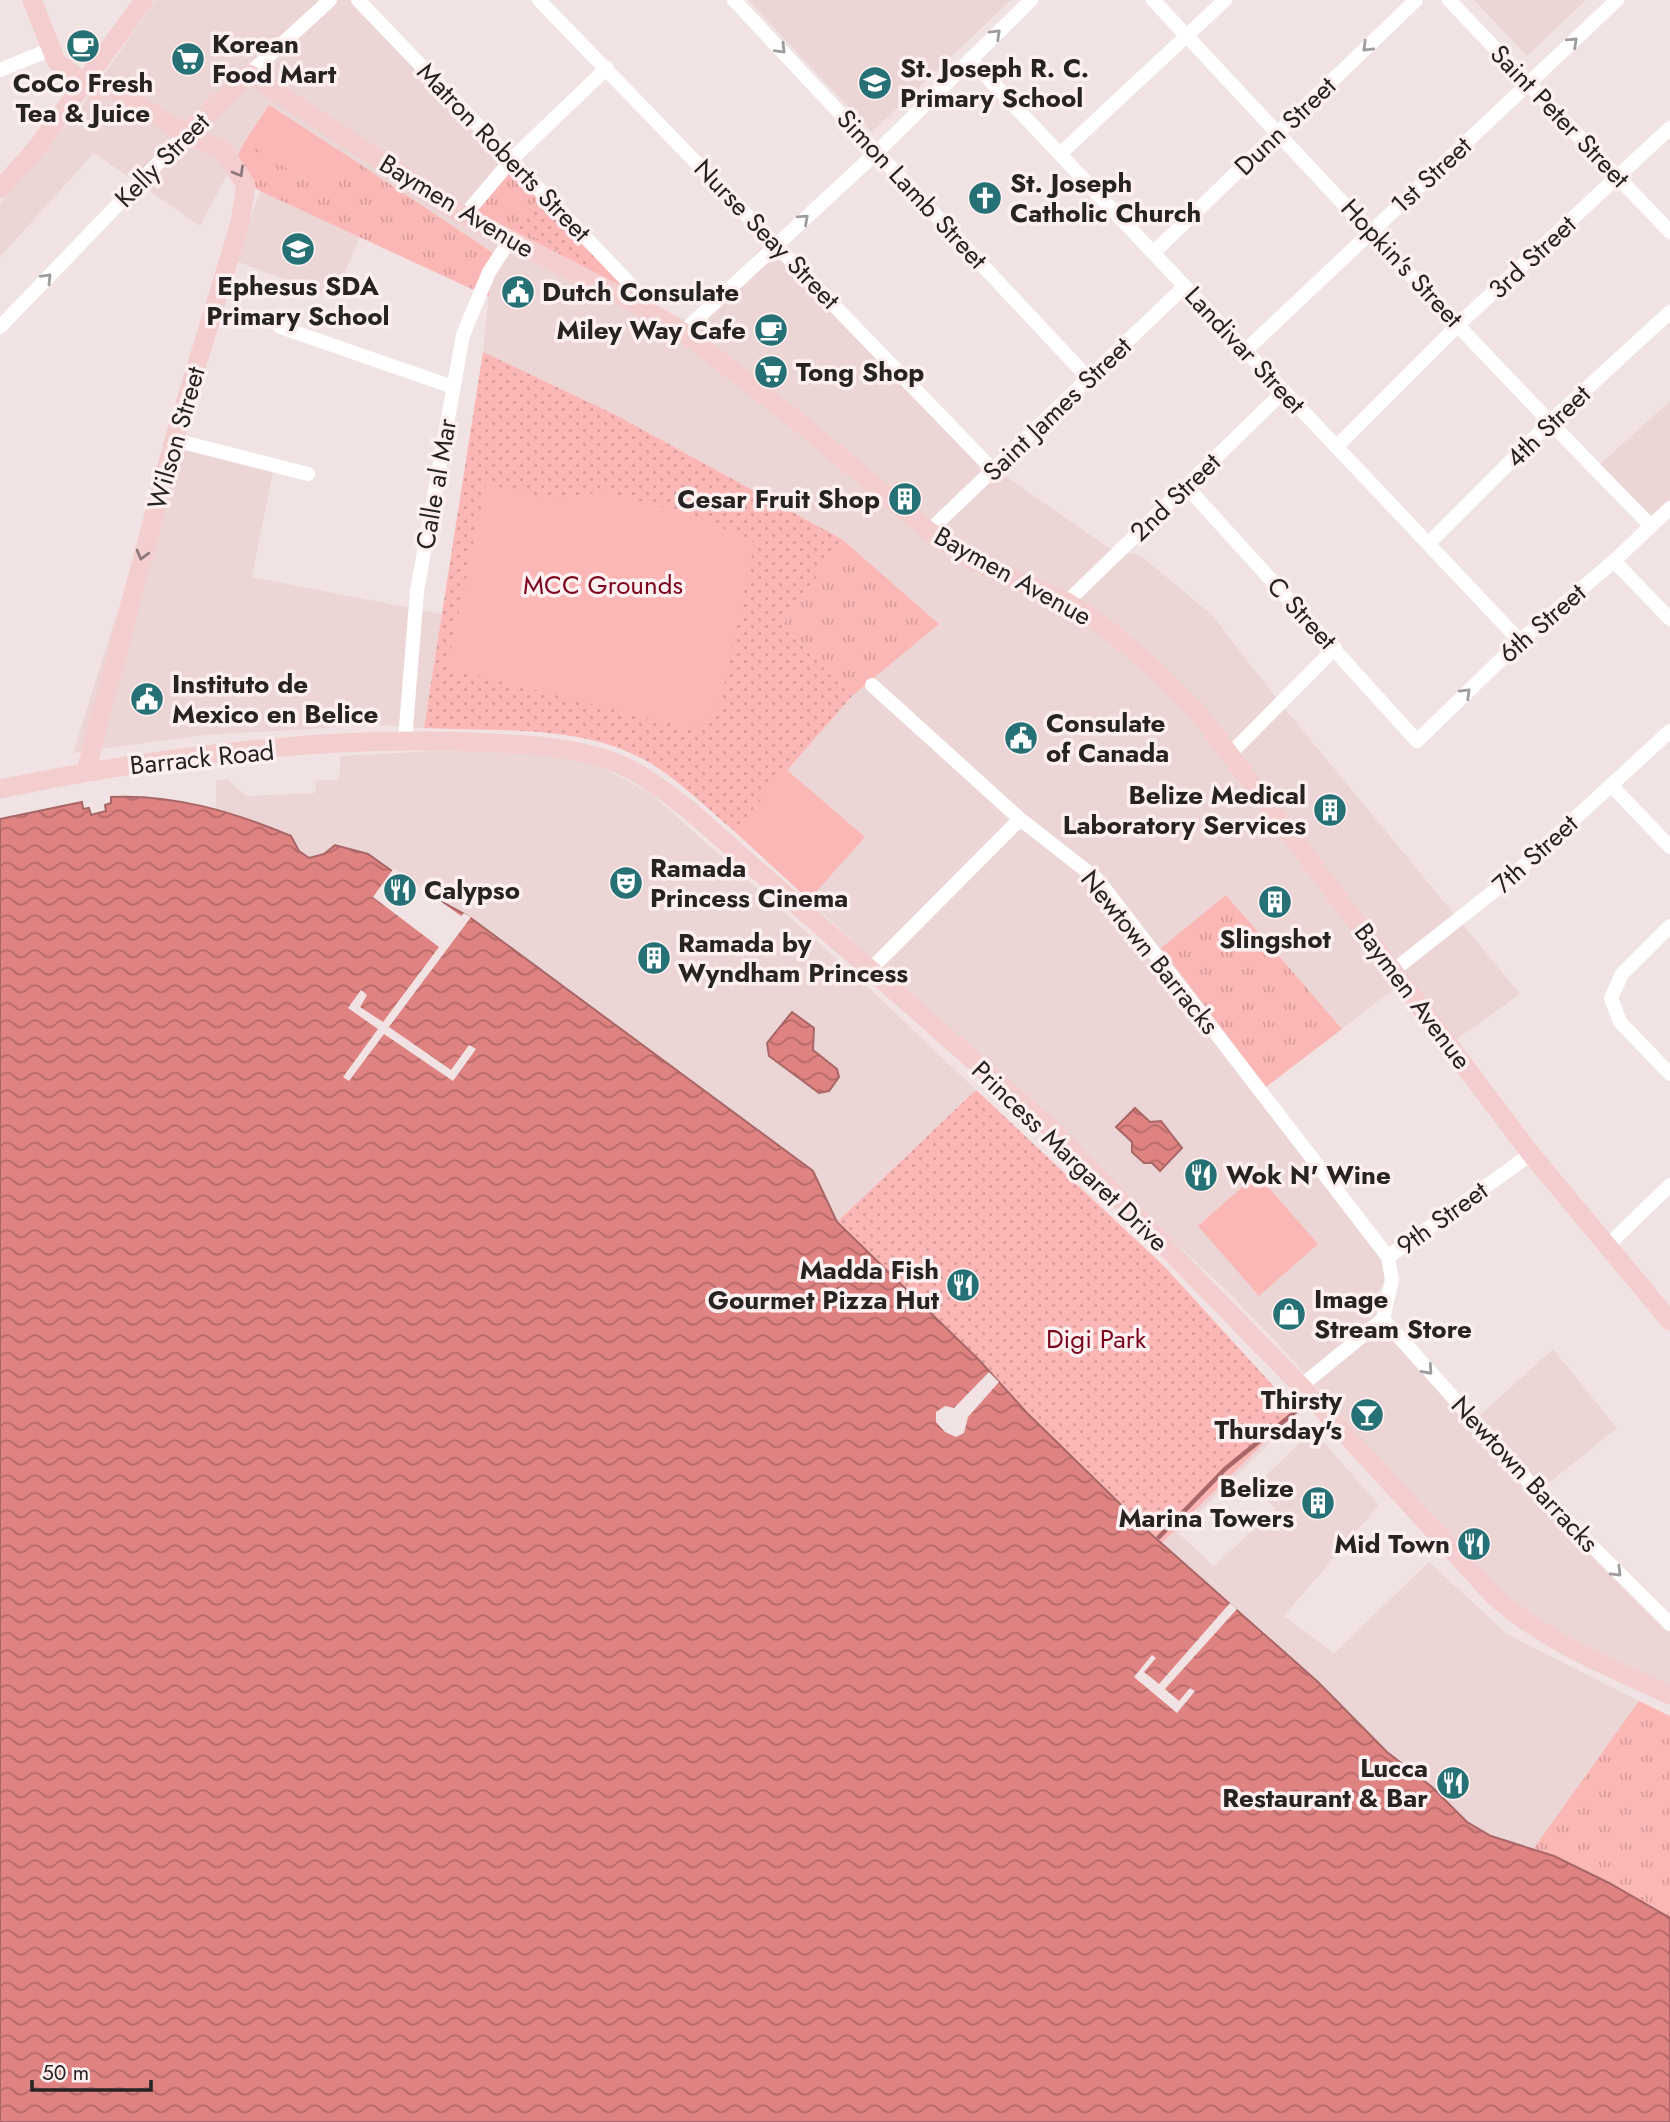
<svg xmlns="http://www.w3.org/2000/svg" width="1670" height="2122" font-family="Jost,sans-serif">
	<defs>
		<pattern id="grass-tufts" width="24" height="20" patternUnits="userSpaceOnUse" patternTransform="scale(1.75)"><rect width="24" height="20" fill="#fbb7b5"/><path d="M3 7l-1-3M5 7V3M7 7l1-3M15 17l-1-3M17 17v-4M19 17l1-3" fill="none" stroke="#d79d9b"/></pattern>
		<pattern id="park-dots" width="8" height="8" patternUnits="userSpaceOnUse" patternTransform="scale(1.75)"><rect width="8" height="8" fill="#fbb7b5"/><path d="M2 2h.1M6 6h.1" fill="none" stroke="#d79d9b" stroke-width="1.8" stroke-linecap="round"/></pattern>
		<pattern id="water-waves" width="16" height="10" patternUnits="userSpaceOnUse" patternTransform="scale(1.75)"><rect width="16" height="10" fill="#df8282"/><path d="M0 5q4-4 8 0t8 0" fill="none" stroke="#b56a6a"/></pattern>
	</defs>
	<rect width="100%" height="100%" fill="#f1e3e3"/>
	<g fill="#ecd6d5">
		<path d="M156,0h203l146,168 130,129 58,26 78,-86 221,230 123,85 25,3 72,60 69,89 239,290 -81,58 -43,-65 -54,42 -116,-134 -64,53 235,314 -27,42 108,113 75,-68 64,79 -73,59 126,127v71l-112,-51 -61,-43 -219,-247 -50,-52 -419,-392 56,-63 -78,-67 65,-74 87,-72 -96,-84 -227,-125 -133,-63 10,-99 -224,-148 -24,36 -45,85 -106,-73 -94,104v-54l79,-93z"/>
		<path d="M748,0h263l-139,132z"/>
		<path d="M1474,0h112l-59,56z"/>
		<path d="M260,191l100,45 -26,62 -98,-37z"/>
		<path d="M1670,401v107l-18,14 -58,-52z"/>
		<path d="M173,436l102,26 -23,115 190,37 -18,114 -48,-3 -171,10 -132,18z"/>
		<path d="M436,751l111,1 35,6 67,34 219,195 108,103 -139,132 -25,-51 -348,-258 -107,-63 -22,-5 -11,9 -15,4 -10,-7 -8,-15 -75,-26v-29l11,-2 19,17 69,-3 1,-12 23,-2 1,-23z"/>
		<path d="M1296,1411l3,3 -121,119 36,33 61,-57 -20,-23 58,-56 66,75 -95,111 50,37 95,-91 78,72 132,67 -105,147 -43,-12 -24,-13 -35,-36 -45,-35 -69,-70 -90,-76 -66,-63z"/>
	</g>
	<g fill="url(#grass-tufts)">
		<path d="M245,141l78,50 23,-36 147,98 -4,44 -229,-106 -31,-19z"/>
		<path d="M505,168l132,125 -2,4 -166,-89z"/>
		<path d="M843,540l96,84 -87,72 -70,-70z"/>
		<path d="M1226,895l116,134 -76,58 -105,-139z"/>
		<path d="M1639,1701l31,15v202l-61,-35 -75,-35z"/>
	</g>
	<g fill="url(#park-dots)">
		<path d="M534,203l64,60 -4,7 -76,-42z"/>
		<path d="M483,352l133,63 227,125 -61,86 70,70 -118,135c-26,-22 -51,-47 -79,-65 -67,-43 -155,-34 -231,-38z"/>
		<path d="M976,1090l189,177 131,144 -134,132 -135,-130 -48,-53 -142,-138z"/>
	</g>
	<g fill="#fbb7b5">
		<path d="M269,105l77,50 -23,36 -78,-50z"/>
		<path d="M486,484l66,15 52,-7 93,24 58,27 -34,156c-8,16 -14,28 -33,29l-241,-60z"/>
		<path d="M787,770l78,67 -56,63 -75,-69z"/>
		<path d="M1257,1174l61,70 -59,52 -61,-70z"/>
	</g>
	<g fill="url(#water-waves)" stroke="#a86666" stroke-width="2">
		<path d="M111,797c63,-3 123,15 180,39l8,15 10,7 15,-4 11,-9 33,9 45,32 55,30 345,255 24,51 142,138 48,53 124,121 167,148 69,70 45,35 35,35 24,14 63,20 55,27 61,35v204h-1670v-1303l82,-17 1,7 6,-1 2,7 15,-4 -1,-6 6,-2z"/>
		<path d="M792,1012l22,16 -1,22 24,19 2,8 -10,14 -10,2 -50,-37 -2,-13z"/>
		<path d="M1135,1108l15,14 11,-1 21,27 -22,23 -8,-8h-8l-12,-11v-10l-16,-15z"/>
	</g>
	<g fill="#f1e3e3">
		<path d="M394,868l67,48 3,-3 7,4 -82,110 62,43 18,-25 7,4 -23,32 -69,-47 -35,47 -6,-4 35,-48 -30,-21 13,-18 6,5 -7,12 23,15 56,-75 -66,-50z"/>
		<path d="M989,1372l10,10 -31,35 -4,16 -8,4 -11,-5 -9,-10v-10l9,-6 9,2z"/>
		<path d="M1230,1603l7,6 -72,80 14,12 11,-13 5,3 -18,22 -43,-36 18,-22 4,3 -12,14 15,12z"/>
	</g>
	<g fill="none" stroke-linecap="round" stroke-linejoin="round">
		<path stroke="#a86666" stroke-width="4.5" d="M1159,1537l66,-68 70,-57"/>
		<g stroke="#fff" stroke-width="14">
			<path d="M358,0l274,286 12,22"/>
			<path d="M539,0l454,470"/>
			<path d="M734,0l355,379"/>
			<path d="M1153,0c165,176 329,354 498,526"/>
			<path d="M1449,0l221,232"/>
			<path d="M970,59l550,582"/>
			<path d="M0,70l49,-20"/>
			<path d="M249,74l81,-74"/>
			<path d="M1061,153l164,-153"/>
			<path d="M464,216l49,-58 94,-90"/>
			<path d="M1154,252l262,-252"/>
			<path d="M0,327l186,-193"/>
			<path d="M280,327l173,60"/>
			<path d="M683,332l195,-181 153,-151"/>
			<path d="M1246,350l371,-350"/>
			<path d="M174,440l134,34"/>
			<path d="M1336,447l123,-123 211,-196"/>
			<path d="M1186,486l231,255 103,-100 94,-80 56,-53"/>
			<path d="M929,531l256,-245"/>
			<path d="M1429,543l120,-120 121,-111"/>
			<path d="M1614,561l56,58"/>
			<path d="M1067,602l217,-211"/>
			<path d="M872,685l148,134 78,61 290,377 4,23 -9,39 -82,67"/>
			<path d="M405,740l12,-149 46,-256 26,-63 21,-32"/>
			<path d="M1231,753l104,-105"/>
			<path d="M1611,785l59,62"/>
			<path d="M1670,926l-48,48 -11,24 9,24 50,52"/>
			<path d="M1394,970l114,-90 162,-149"/>
			<path d="M868,972l152,-153"/>
			<path d="M1606,1247l64,-62"/>
			<path d="M1388,1257l143,-103"/>
			<path d="M1383,1319l152,170 135,135"/>
		</g>
		<g stroke="#f4cecf" stroke-width="19">
			<path d="M32,0l24,61 39,29"/>
			<path d="M85,82l31,9 70,43 38,17 22,34 -6,38 -66,217 -88,331"/>
			<path d="M186,134l63,-60 215,142 180,92 39,24 123,96 123,103 42,29 96,42 39,26 45,38 46,45 334,443 139,167"/>
			<path d="M0,189l36,-40 108,-149"/>
			<path d="M0,789c154,-32 316,-53 473,-47 46,2 91,3 135,18 31,10 56,31 81,50l360,317 252,259 194,211c52,46 113,69 175,98"/>
		</g>
	</g>
	<defs><path id="oneway-chevron" d="M-2-3.5L2.5 0L-2 3.5" fill="none" stroke-width="1.6" stroke-linecap="round" stroke-linejoin="round" transform="scale(1.75)"/></defs>
	<g stroke="#9e9c9c">
		<use href="#oneway-chevron" transform="translate(996 34) rotate(-44)"/>
		<use href="#oneway-chevron" transform="translate(1573 42) rotate(-43)"/>
		<use href="#oneway-chevron" transform="translate(1367 47) rotate(136)"/>
		<use href="#oneway-chevron" transform="translate(781 49) rotate(46)"/>
		<use href="#oneway-chevron" transform="translate(804 219) rotate(-42)"/>
		<use href="#oneway-chevron" transform="translate(47 278) rotate(-46)"/>
		<use href="#oneway-chevron" transform="translate(1466 693) rotate(-44)"/>
		<use href="#oneway-chevron" transform="translate(1428 1370) rotate(48)"/>
		<use href="#oneway-chevron" transform="translate(1617 1572) rotate(45)"/>
	</g>
	<g stroke="#8e7879">
		<use href="#oneway-chevron" transform="translate(239 172) rotate(60)"/>
		<use href="#oneway-chevron" transform="translate(142 555) rotate(105)"/>
	</g>
	<defs>
		<g id="cafe-disc" transform="scale(1.75)"><circle r="9.5" fill="#267175" stroke="#fef0f0"/><path d="M-5.5-4.5H6V0H3Q3 3.5 0 3.5H-2.5Q-5.5 3.5-5.5 0ZM3-3.2v2h1.7v-2ZM-6 4.5H4V6H-6Z" fill="#fff"/></g>
		<g id="supermarket-disc" transform="scale(1.75)"><circle r="9.5" fill="#267175" stroke="#fef0f0"/><path d="M-6-5.5h2.5l.6 2H6L4.5 2H-2.5L-4.4-4H-6ZM-1.5 3.2a1.3 1.3 0 1 0 .1 0ZM3 3.2a1.3 1.3 0 1 0 .1 0Z" fill="#fff"/></g>
		<g id="school-disc" transform="scale(1.75)"><circle r="9.5" fill="#267175" stroke="#fef0f0"/><path d="M0-5L7-2L0 1L-7-2ZM-4 1L0 2.5L4 1V4Q0 6-4 4Z" fill="#fff"/></g>
		<g id="church-disc" transform="scale(1.75)"><circle r="9.5" fill="#267175" stroke="#fef0f0"/><path d="M-1.2-6h2.4v3.5h3.3v2.4h-3.3V6h-2.4V-.1h-3.3v-2.4h3.3Z" fill="#fff"/></g>
		<g id="civic-disc" transform="scale(1.75)"><circle r="9.5" fill="#267175" stroke="#fef0f0"/><path d="M-.6-6.5H3V-4.5H.6V-3L4-1V1h2V6H-6V1h2V-1L-.6-3ZM-1.2 2.5V6h2.4V2.5Z" fill="#fff"/></g>
		<g id="building-disc" transform="scale(1.75)"><circle r="9.5" fill="#267175" stroke="#fef0f0"/><path d="M-4-6H4V6H1V3H-1V6H-4ZM-2.5-4.3h1.7v1.8h-1.7ZM.8-4.3h1.7v1.8H.8ZM-2.5-1h1.7V.8h-1.7ZM.8-1h1.7V.8H.8Z" fill="#fff"/></g>
		<g id="theatre-disc" transform="scale(1.75)"><circle r="9.5" fill="#267175" stroke="#fef0f0"/><path d="M-5-5.5Q0-4 5-5.5V0Q5 5 0 6Q-5 5-5 0ZM-3.3-2.5H-1v1.5H-3.3ZM1-2.5H3.3v1.5H1ZM-2.8 1Q0 5.5 2.8 1Z" fill="#fff"/></g>
		<g id="restaurant-disc" transform="scale(1.75)"><circle r="9.5" fill="#267175" stroke="#fef0f0"/><path d="M-5-6h1v4h1v-4h1v4h1v-4h1v5L-1.5 .5V6h-2V.5L-5-1ZM5-6V6H3V1.5H1.5Q1.5-4 5-6Z" fill="#fff"/></g>
		<g id="shop-disc" transform="scale(1.75)"><circle r="9.5" fill="#267175" stroke="#fef0f0"/><path d="M-5-2.5h2.3a2.7 3.5 0 0 1 5.4 0H5L5.5 6h-11ZM-1.5-2.5h3a1.5 2.3 0 0 0-3 0Z" fill="#fff"/></g>
		<g id="bar-disc" transform="scale(1.75)"><circle r="9.5" fill="#267175" stroke="#fef0f0"/><path d="M-6-5H6L.8 .8V4.5H3.5V6h-7V4.5H-.8V.8Z" fill="#fff"/></g>
	</defs>
	<g fill-rule="evenodd">
		<use href="#cafe-disc" x="83" y="46"/>
		<use href="#supermarket-disc" x="188" y="59"/>
		<use href="#school-disc" x="875" y="83"/>
		<use href="#church-disc" x="985" y="198"/>
		<use href="#school-disc" x="298" y="249"/>
		<use href="#civic-disc" x="518" y="292"/>
		<use href="#cafe-disc" x="771" y="330"/>
		<use href="#supermarket-disc" x="771" y="372"/>
		<use href="#building-disc" x="905" y="499"/>
		<use href="#civic-disc" x="147" y="699"/>
		<use href="#civic-disc" x="1021" y="738"/>
		<use href="#building-disc" x="1330" y="810"/>
		<use href="#theatre-disc" x="626" y="883"/>
		<use href="#restaurant-disc" x="400" y="890"/>
		<use href="#building-disc" x="1275" y="902"/>
		<use href="#building-disc" x="654" y="958"/>
		<use href="#restaurant-disc" x="1201" y="1175"/>
		<use href="#restaurant-disc" x="963" y="1285"/>
		<use href="#shop-disc" x="1289" y="1314"/>
		<use href="#bar-disc" x="1367" y="1415"/>
		<use href="#building-disc" x="1318" y="1503"/>
		<use href="#restaurant-disc" x="1474" y="1544"/>
		<use href="#restaurant-disc" x="1453" y="1783"/>
	</g>
	<g text-anchor="middle" dominant-baseline="central" stroke-width="7" stroke-linejoin="round" paint-order="stroke">
		<g font-size="26" font-weight="bold" fill="#282323" stroke="#fef0f0" text-anchor="start">
			<text x="212" y="44">Korean<tspan x="212" dy="30">Food Mart</tspan></text>
			<text x="900" y="68">St. Joseph R. C.<tspan x="900" dy="30">Primary School</tspan></text>
			<text x="83" y="83" text-anchor="middle">CoCo Fresh<tspan x="83" dy="30">Tea &amp; Juice</tspan></text>
			<text x="1010" y="183">St. Joseph<tspan x="1010" dy="30">Catholic Church</tspan></text>
			<text x="298" y="286" text-anchor="middle">Ephesus SDA<tspan x="298" dy="30">Primary School</tspan></text>
			<text x="542" y="292">Dutch Consulate</text>
			<text x="746" y="330" text-anchor="end">Miley Way Cafe</text>
			<text x="796" y="372">Tong Shop</text>
			<text x="880" y="499" text-anchor="end">Cesar Fruit Shop</text>
			<text x="172" y="684">Instituto de<tspan x="172" dy="30">Mexico en Belice</tspan></text>
			<text x="1046" y="723">Consulate<tspan x="1046" dy="30">of Canada</tspan></text>
			<text x="1306" y="795" text-anchor="end">Belize Medical<tspan x="1306" dy="30">Laboratory Services</tspan></text>
			<text x="650" y="868">Ramada<tspan x="650" dy="30">Princess Cinema</tspan></text>
			<text x="424" y="890">Calypso</text>
			<text x="1275" y="939" text-anchor="middle">Slingshot</text>
			<text x="678" y="943">Ramada by<tspan x="678" dy="30">Wyndham Princess</tspan></text>
			<text x="1226" y="1175">Wok N' Wine</text>
			<text x="939" y="1270" text-anchor="end">Madda Fish<tspan x="939" dy="30">Gourmet Pizza Hut</tspan></text>
			<text x="1314" y="1299">Image<tspan x="1314" dy="30">Stream Store</tspan></text>
			<text x="1342" y="1400" text-anchor="end">Thirsty<tspan x="1342" dy="30">Thursday's</tspan></text>
			<text x="1294" y="1488" text-anchor="end">Belize<tspan x="1294" dy="30">Marina Towers</tspan></text>
			<text x="1450" y="1544" text-anchor="end">Mid Town</text>
			<text x="1428" y="1768" text-anchor="end">Lucca<tspan x="1428" dy="30">Restaurant &amp; Bar</tspan></text>
		</g>
		<g font-size="26" fill="#282323" stroke="#fef0f0">
			<text transform="translate(1560 116) rotate(46)">Saint Peter Street</text>
			<text transform="translate(1285 126) rotate(-44)">Dunn Street</text>
			<text transform="translate(504 152) rotate(46)">Matron Roberts Street</text>
			<text transform="translate(162 160) rotate(-45)">Kelly Street</text>
			<text transform="translate(1431 175) rotate(-43)">1st Street</text>
			<text transform="translate(912 189) rotate(47)">Simon Lamb Street</text>
			<text transform="translate(457 206) rotate(31)">Baymen Avenue</text>
			<text transform="translate(767 234) rotate(46)">Nurse Seay Street</text>
			<text transform="translate(1532 257) rotate(-43)">3rd Street</text>
			<text transform="translate(1402 263) rotate(47)">Hopkin's Street</text>
			<text transform="translate(1245 350) rotate(47)">Landivar Street</text>
			<text transform="translate(1057 409) rotate(-44)">Saint James Street</text>
			<text transform="translate(1548 426) rotate(-44)">4th Street</text>
			<text transform="translate(176 438) rotate(-74)">Wilson Street</text>
			<text transform="translate(436 484) rotate(-80)">Calle al Mar</text>
			<text transform="translate(1175 497) rotate(-44)">2nd Street</text>
			<text transform="translate(1013 576) rotate(29)">Baymen Avenue</text>
			<text transform="translate(1302 613) rotate(47)">C Street</text>
			<text transform="translate(1542 623) rotate(-41)">6th Street</text>
			<text transform="translate(202 758) rotate(-6)">Barrack Road</text>
			<text transform="translate(1535 854) rotate(-42)">7th Street</text>
			<text transform="translate(1150 952) rotate(51)">Newtown Barracks</text>
			<text transform="translate(1413 996) rotate(53)">Baymen Avenue</text>
			<text transform="translate(1070 1156) rotate(44)">Princess Margaret Drive</text>
			<text transform="translate(1442 1218) rotate(-36)">9th Street</text>
			<text transform="translate(1525 1474) rotate(47)">Newtown Barracks</text>
		</g>
		<g font-size="26" fill="#7b061c" stroke="#fef0f0">
			<text x="603" y="585">MCC Grounds</text>
			<text x="1096" y="1339">Digi Park</text>
		</g>
	</g>
	<path d="M32 2080v10h119v-10" fill="none" stroke="#282323" stroke-width="3.5"/>
	<text x="42" y="2080" font-size="21" fill="#282323" stroke="#fef0f0" stroke-width="5" paint-order="stroke">50 m</text>
</svg>
